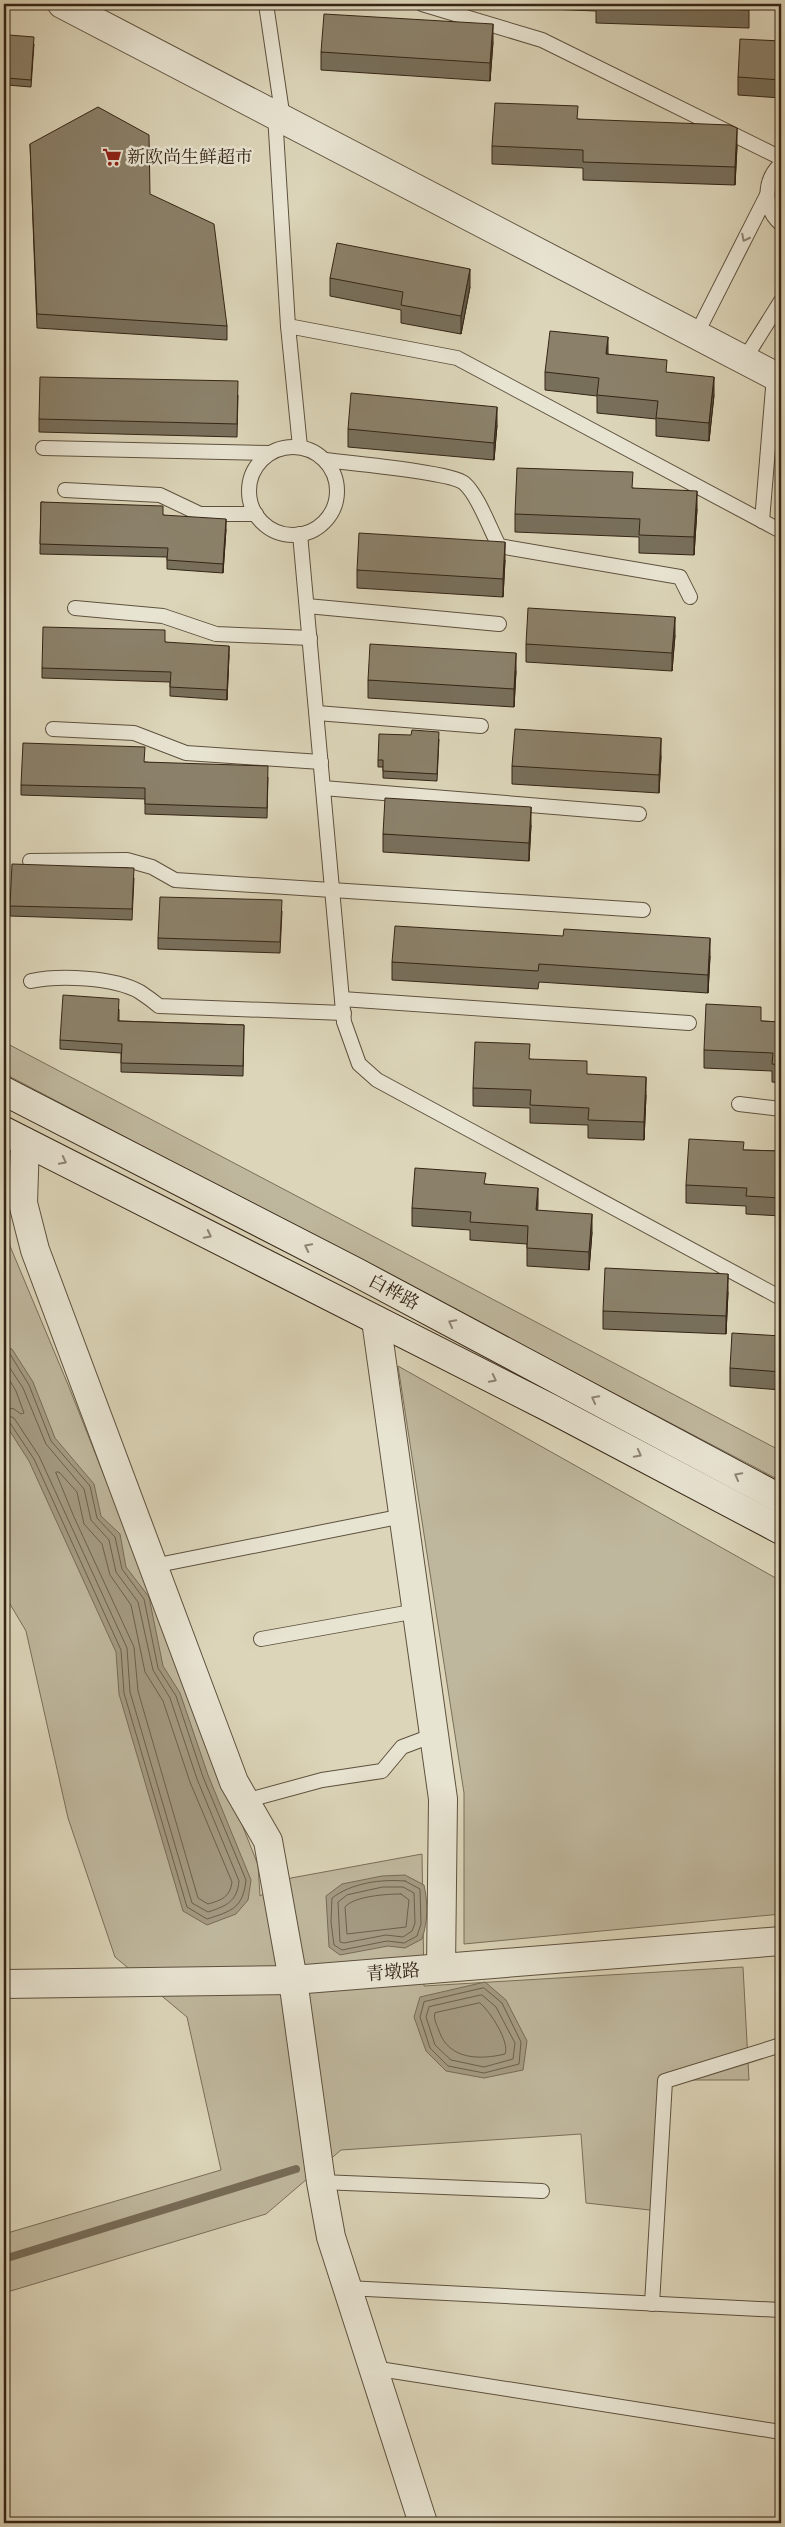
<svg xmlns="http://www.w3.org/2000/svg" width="785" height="2527" font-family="'IM FELL Great Primer','Noto Serif SC',serif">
	<rect width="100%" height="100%" fill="#dcd5b9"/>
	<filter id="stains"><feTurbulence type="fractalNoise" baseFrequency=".004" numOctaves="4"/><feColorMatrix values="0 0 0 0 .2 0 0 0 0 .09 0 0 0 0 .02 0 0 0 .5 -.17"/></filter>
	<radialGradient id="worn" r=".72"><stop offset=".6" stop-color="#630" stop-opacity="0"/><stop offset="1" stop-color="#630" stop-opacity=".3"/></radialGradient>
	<g fill="#bfb79d" stroke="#7a6e59">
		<path d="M6,1043l775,408v30l-776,-407z"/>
		<path d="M4,1161l6,85 59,141 189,478 2,31 31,-18 131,-24 2,132 319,-19 6,113h-86l-4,131 -73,-8 -5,-69 -240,16 -75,64 -262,79v-59l217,-64 -34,-153 -72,-60 -47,-139 -42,-187 -22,-37z"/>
		<path d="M398,1366l383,215v333l-317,30v-151z"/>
	</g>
	<g fill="#a39981" stroke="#776b56">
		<path d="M4,1347l8,2 21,33 22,56 39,46 7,32 19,18 6,33 23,30 14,69 17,27 28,82 43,105 -3,20 -12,14 -29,11 -24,-14 -64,-217 -3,-42 -87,-191 -25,-39z"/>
		<path d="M405,1875l19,10c4,18 4,36 -2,54l-17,9 -17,-2 -48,9 -11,-8 -3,-51 16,-12 40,-8z"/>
		<path d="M485,1982l21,18 21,41 -4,29 -39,8 -38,-7 -20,-20 -12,-34 6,-20z"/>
	</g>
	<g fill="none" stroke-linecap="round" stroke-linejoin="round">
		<g stroke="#6c5f4b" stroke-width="1">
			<path d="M4,1352l6,2 19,31 22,56 39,45 7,32 18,19 7,32 22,30 14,69 18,28 27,81 43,103c-3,28 -14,31 -39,39l-20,-12 -63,-214 -3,-43 -87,-191 -24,-36 -6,-3"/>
			<path d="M4,1359l19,29 23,56 38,45 7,31 18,20 7,32 22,30 15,68 17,28 27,81 42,102c-2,21 -13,25 -31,31l-16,-9 -62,-211 -3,-44 -88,-192 -25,-38 -10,-4"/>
			<path d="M4,1371l12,20 8,22 -3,1 -7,-5 -10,-2"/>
			<path d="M56,1472h3l18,20 7,32 18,20 8,31 21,30 14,67 18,29 27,81 42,100c-2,15 -10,18 -24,22l-10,-6 -60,-207 -4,-44 -60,-130z"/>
			<path d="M405,1881l15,8 1,35 -4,12 -13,7 -17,-2 -45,9 -8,-5 -3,-23 1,-24c20,-15 48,-19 73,-17z"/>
			<path d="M383,1887h20l11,6 1,30 -3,8 -9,6 -17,-2 -42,8 -4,-1 -2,-40 9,-7z"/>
			<path d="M401,1894l8,6 -3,27 -59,7 -2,-27c9,-11 42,-13 56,-13z"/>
			<path d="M484,1988l18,15 19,39 -2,22 -35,9 -36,-7 -18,-18 -10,-31 4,-15z"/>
			<path d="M482,1995l14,12 19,36 -2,16 -29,8 -33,-7 -16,-15 -9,-28 3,-10z"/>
			<path d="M480,2003c10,8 30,39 25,51 -25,6 -56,6 -66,-23 -2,-6 -6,-12 -4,-18z"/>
		</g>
		<path stroke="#776b56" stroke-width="8" d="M4,2259l292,-90"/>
		<g stroke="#5e513e" stroke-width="16">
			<g id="lane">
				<path d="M266,4l17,115"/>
				<path d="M422,4l120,36 239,118"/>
				<path d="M275,115l13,211 12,121"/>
				<path d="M781,164c-18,16 -18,45 0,60"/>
				<path d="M288,326l169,32 324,173"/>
				<path d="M696,335l71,-140"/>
				<path d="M744,360l37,-59"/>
				<circle cx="293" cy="491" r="44"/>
				<path d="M43,448l227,5"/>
				<path d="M325,460c23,3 126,12 139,23 14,12 26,46 35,63l181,31 10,20"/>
				<path d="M65,490l95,5 40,19h56"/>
				<path d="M762,521l12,-145"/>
				<path d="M300,534l44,488 15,42 18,16 404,218"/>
				<path d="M307,606l192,18"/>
				<path d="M75,608l88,8 53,18 94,4"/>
				<path d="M317,713l164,13"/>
				<path d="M53,729l81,4 52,20 135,9"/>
				<path d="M323,788l316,26"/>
				<path d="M30,861l97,-1 25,7 23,13 468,30"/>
				<path d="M31,981c28,-6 83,-4 109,11 6,4 13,9 19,14l185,7"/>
				<path d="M342,999l347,24"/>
				<path d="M739,1104l42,5"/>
				<path d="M153,1566l250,-50"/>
				<path d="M261,1639l156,-28"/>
				<path d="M245,1801l77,-21 60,-9 20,-24 32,-12"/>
				<path d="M321,2182l221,9"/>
				<path d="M347,2288l434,22"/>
				<path d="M652,2304l13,-223 116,-36"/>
				<path d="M373,2368l408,64"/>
			</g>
		</g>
		<g stroke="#5e513e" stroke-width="30">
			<g id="street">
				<path d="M62,4l719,375"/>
				<path d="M25,1142l-2,61 12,47 199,532 34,59 25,139 28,202 10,55 92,286"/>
				<path d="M376,1320l67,479 -2,169"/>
				<path d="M4,1984l289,-4 488,-39"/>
			</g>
		</g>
		<g stroke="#342515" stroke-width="30">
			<g id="secondary">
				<path d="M4,1091l352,181 425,227"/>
				<path d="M4,1131l546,277 231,122"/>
			</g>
		</g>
		<use href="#lane" stroke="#e8e4d2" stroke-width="14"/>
		<use href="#street" stroke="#e8e4d2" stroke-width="28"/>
		<use href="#secondary" stroke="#e8e4d2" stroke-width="28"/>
	</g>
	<g fill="#786f5b" stroke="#342515">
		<path d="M502,4h247v24l-153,-5v-12l-94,-4z"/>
		<path d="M781,41v57l-43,-3v-18z"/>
		<path d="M493,42l-3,39 -169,-11v-18z"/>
		<path d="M34,44l-3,43 -24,-2v-7z"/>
		<path d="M578,119l159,27 -2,39 -152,-5v-12l-91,-4v-18z"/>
		<path d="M30,144l120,50 77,132v14l-190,-12z"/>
		<path d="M330,278l140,9 -9,47 -60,-11v-13l-71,-14z"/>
		<path d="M608,354l59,19 47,22 -5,46 -53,-5v-17l-59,-6v-17l-52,-6v-18z"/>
		<path d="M238,395l-1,42 -198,-5v-13z"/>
		<path d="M497,425l-3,35 -146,-13v-18z"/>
		<path d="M633,488l64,21 -3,46 -55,-2v-16l-124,-5v-18z"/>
		<path d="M41,502l122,13 63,14 -3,44 -56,-4v-12l-127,-3z"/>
		<path d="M505,560l-2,37 -146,-9v-18z"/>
		<path d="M675,635l-3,36 -146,-9v-18z"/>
		<path d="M165,642l64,13 -2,45 -57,-4v-14l-128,-4v-10z"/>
		<path d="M516,671l-2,36 -146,-9v-18z"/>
		<path d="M439,739l-2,42 -54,-3v-11h-5v-7z"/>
		<path d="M661,756l-2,37 -147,-9v-18z"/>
		<path d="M145,762l123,15 -1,41 -122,-4v-15l-124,-4v-10z"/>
		<path d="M531,825l-2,36 -146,-9v-18z"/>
		<path d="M134,878l-2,42 -122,-4v-10z"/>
		<path d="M282,911l-2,42 -122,-4v-11z"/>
		<path d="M710,956l-2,37 -169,-11 -1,7 -146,-9v-18z"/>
		<path d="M119,1009v12l125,4 -1,51 -122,-4v-19l-61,-4v-9z"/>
		<path d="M761,1021l20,1v61l-9,-1v-11l-68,-3v-18z"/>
		<path d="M530,1059l57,15 59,21 -2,45 -56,-2v-13l-58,-2v-15l-57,-2v-18z"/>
		<path d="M744,1150l37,1v65l-35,-2v-8l-60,-3v-18z"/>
		<path d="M486,1184l51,26 55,22 -3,38 -62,-4v-22l-57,-4v-10l-58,-4v-18z"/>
		<path d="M728,1292l-2,42 -123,-5v-18z"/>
		<path d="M781,1336v54l-51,-4v-18z"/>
	</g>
	<g fill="#615a4a" stroke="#342515">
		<path d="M493,24v18l-3,39v-18z"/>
		<path d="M737,128v18l-2,39v-18z"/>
		<path d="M470,269v18l-9,47v-18z"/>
		<path d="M608,337v18l-2,-1z"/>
		<path d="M714,377v18l-5,46v-18z"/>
		<path d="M497,407v18l-3,35v-17z"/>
		<path d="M697,491v18l-3,46v-18z"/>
		<path d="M226,519v10l-3,44v-9z"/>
		<path d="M505,542v18l-2,37v-18z"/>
		<path d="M675,617v18l-3,36v-18z"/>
		<path d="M229,646v9l-2,45v-10z"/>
		<path d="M516,653v18l-2,36v-18z"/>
		<path d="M661,738v18l-2,37v-18z"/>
		<path d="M531,807v18l-2,36v-18z"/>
		<path d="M710,938v18l-2,37v-18z"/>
		<path d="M646,1077v18l-2,45v-18z"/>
		<path d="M538,1188v18l-2,22v-18z"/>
		<path d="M592,1214v18l-3,38v-18z"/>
		<path d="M728,1274v18l-2,42v-18z"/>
	</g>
	<g fill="#8b816a" stroke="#342515">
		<path d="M596,4h153v6l-153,-5z"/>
		<path d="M324,14l169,10 -3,39 -169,-11z"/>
		<path d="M9,35l25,2 -3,43 -24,-2z"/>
		<path d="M740,39l41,2v39l-43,-3z"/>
		<path d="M495,103l83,3 -1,13 153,6 7,3 -2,39 -152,-5v-12l-91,-4z"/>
		<path d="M98,107l51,28 1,59 64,30 13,102 -190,-12 -7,-170z"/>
		<path d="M337,243l133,26 -9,47 -60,-11 2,-13 -73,-14z"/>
		<path d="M550,331l58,6 -2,17 61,6 -1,12 48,5 -5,46 -53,-5 2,-17 -61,-6 2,-17 -54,-6z"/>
		<path d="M40,377l198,4 -1,43 -198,-5z"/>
		<path d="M351,393l146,14 -3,36 -146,-14z"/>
		<path d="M517,468l116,4 -1,16 65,3 -3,46 -55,-2 1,-16 -125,-5z"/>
		<path d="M41,502l122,4v9l63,4 -3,45 -56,-4 1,-12 -128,-4z"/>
		<path d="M359,533l146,9 -2,37 -146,-9z"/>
		<path d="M528,608l147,9 -3,36 -146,-9z"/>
		<path d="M43,627l122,3v12l64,4 -2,44 -57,-3 1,-15 -129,-4z"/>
		<path d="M370,644l146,9 -2,36 -146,-9z"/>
		<path d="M515,729l146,9 -2,37 -147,-9z"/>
		<path d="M412,730l27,2 -2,42 -54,-3v-11h-5l1,-26 32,1z"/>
		<path d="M23,743l122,4 -1,15 124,4 -1,42 -122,-4v-16l-124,-3z"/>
		<path d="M385,798l146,9 -2,36 -146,-9z"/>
		<path d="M12,864l122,4 -2,41 -122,-3z"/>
		<path d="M160,897l122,3 -2,42 -122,-4z"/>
		<path d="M395,926l168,10 1,-7 146,9 -2,37 -169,-11 -1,7 -146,-9z"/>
		<path d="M63,995l56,4 -1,22 126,4 -1,41 -122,-3 1,-19 -62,-4z"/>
		<path d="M706,1004l55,3v14l20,1v43l-9,-1 1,-11 -69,-3z"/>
		<path d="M475,1042l55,2 -1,15 58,2v13l59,3 -2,45 -56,-2 1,-12 -59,-3 1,-15 -58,-2z"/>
		<path d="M689,1139l55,3 -1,8 38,1v47l-35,-2 1,-8 -61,-3z"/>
		<path d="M415,1168l71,5 -2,11 54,4 -2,22 56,4 -3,38 -62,-4 1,-22 -58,-4 1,-10 -59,-4z"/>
		<path d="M605,1268l123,6 -2,42 -123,-5z"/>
		<path d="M732,1333l49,3v36l-51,-4z"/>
	</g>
	<defs><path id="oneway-chevron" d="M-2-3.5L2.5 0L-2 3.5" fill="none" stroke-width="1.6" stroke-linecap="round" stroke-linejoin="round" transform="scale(1.25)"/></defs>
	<g stroke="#8e8474">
		<use href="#oneway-chevron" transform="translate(745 238) rotate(117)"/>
		<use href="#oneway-chevron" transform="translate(63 1161) rotate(27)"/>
		<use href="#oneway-chevron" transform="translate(208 1235) rotate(27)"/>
		<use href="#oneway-chevron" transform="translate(308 1247) rotate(-153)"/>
		<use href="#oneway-chevron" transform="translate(452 1323) rotate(-152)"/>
		<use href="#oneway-chevron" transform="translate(493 1379) rotate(27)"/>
		<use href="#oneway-chevron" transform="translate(595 1399) rotate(-152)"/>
		<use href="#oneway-chevron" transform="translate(638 1454) rotate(28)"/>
		<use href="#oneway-chevron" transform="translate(738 1476) rotate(-152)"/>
	</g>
	<defs>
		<g id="supermarket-bare" transform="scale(1.5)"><path d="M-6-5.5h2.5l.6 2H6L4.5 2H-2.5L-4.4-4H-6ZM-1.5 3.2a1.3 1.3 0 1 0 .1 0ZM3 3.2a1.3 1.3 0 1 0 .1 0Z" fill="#8f2418" stroke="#e8e4d2" stroke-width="2.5" paint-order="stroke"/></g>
	</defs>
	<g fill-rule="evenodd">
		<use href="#supermarket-bare" x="112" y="157"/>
	</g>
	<g text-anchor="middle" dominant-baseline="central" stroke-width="5" stroke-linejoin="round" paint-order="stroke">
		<g font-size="18" fill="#342515" stroke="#e8e4d2" text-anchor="start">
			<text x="127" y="157">新欧尚生鲜超市</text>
		</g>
		<g font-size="18" fill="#342515" stroke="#e8e4d2">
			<text transform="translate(394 1292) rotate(28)">白桦路</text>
			<text transform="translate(393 1972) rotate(-5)">青墩路</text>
		</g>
	</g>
	<rect width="785" height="2527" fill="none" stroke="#dcd5b9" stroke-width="20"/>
	<rect x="5" y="5" width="775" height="2517" fill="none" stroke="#342515" stroke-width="2.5"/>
	<rect x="10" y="10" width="765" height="2507" fill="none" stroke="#342515"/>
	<rect width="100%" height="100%" filter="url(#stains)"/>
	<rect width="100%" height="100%" fill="url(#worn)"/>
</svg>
